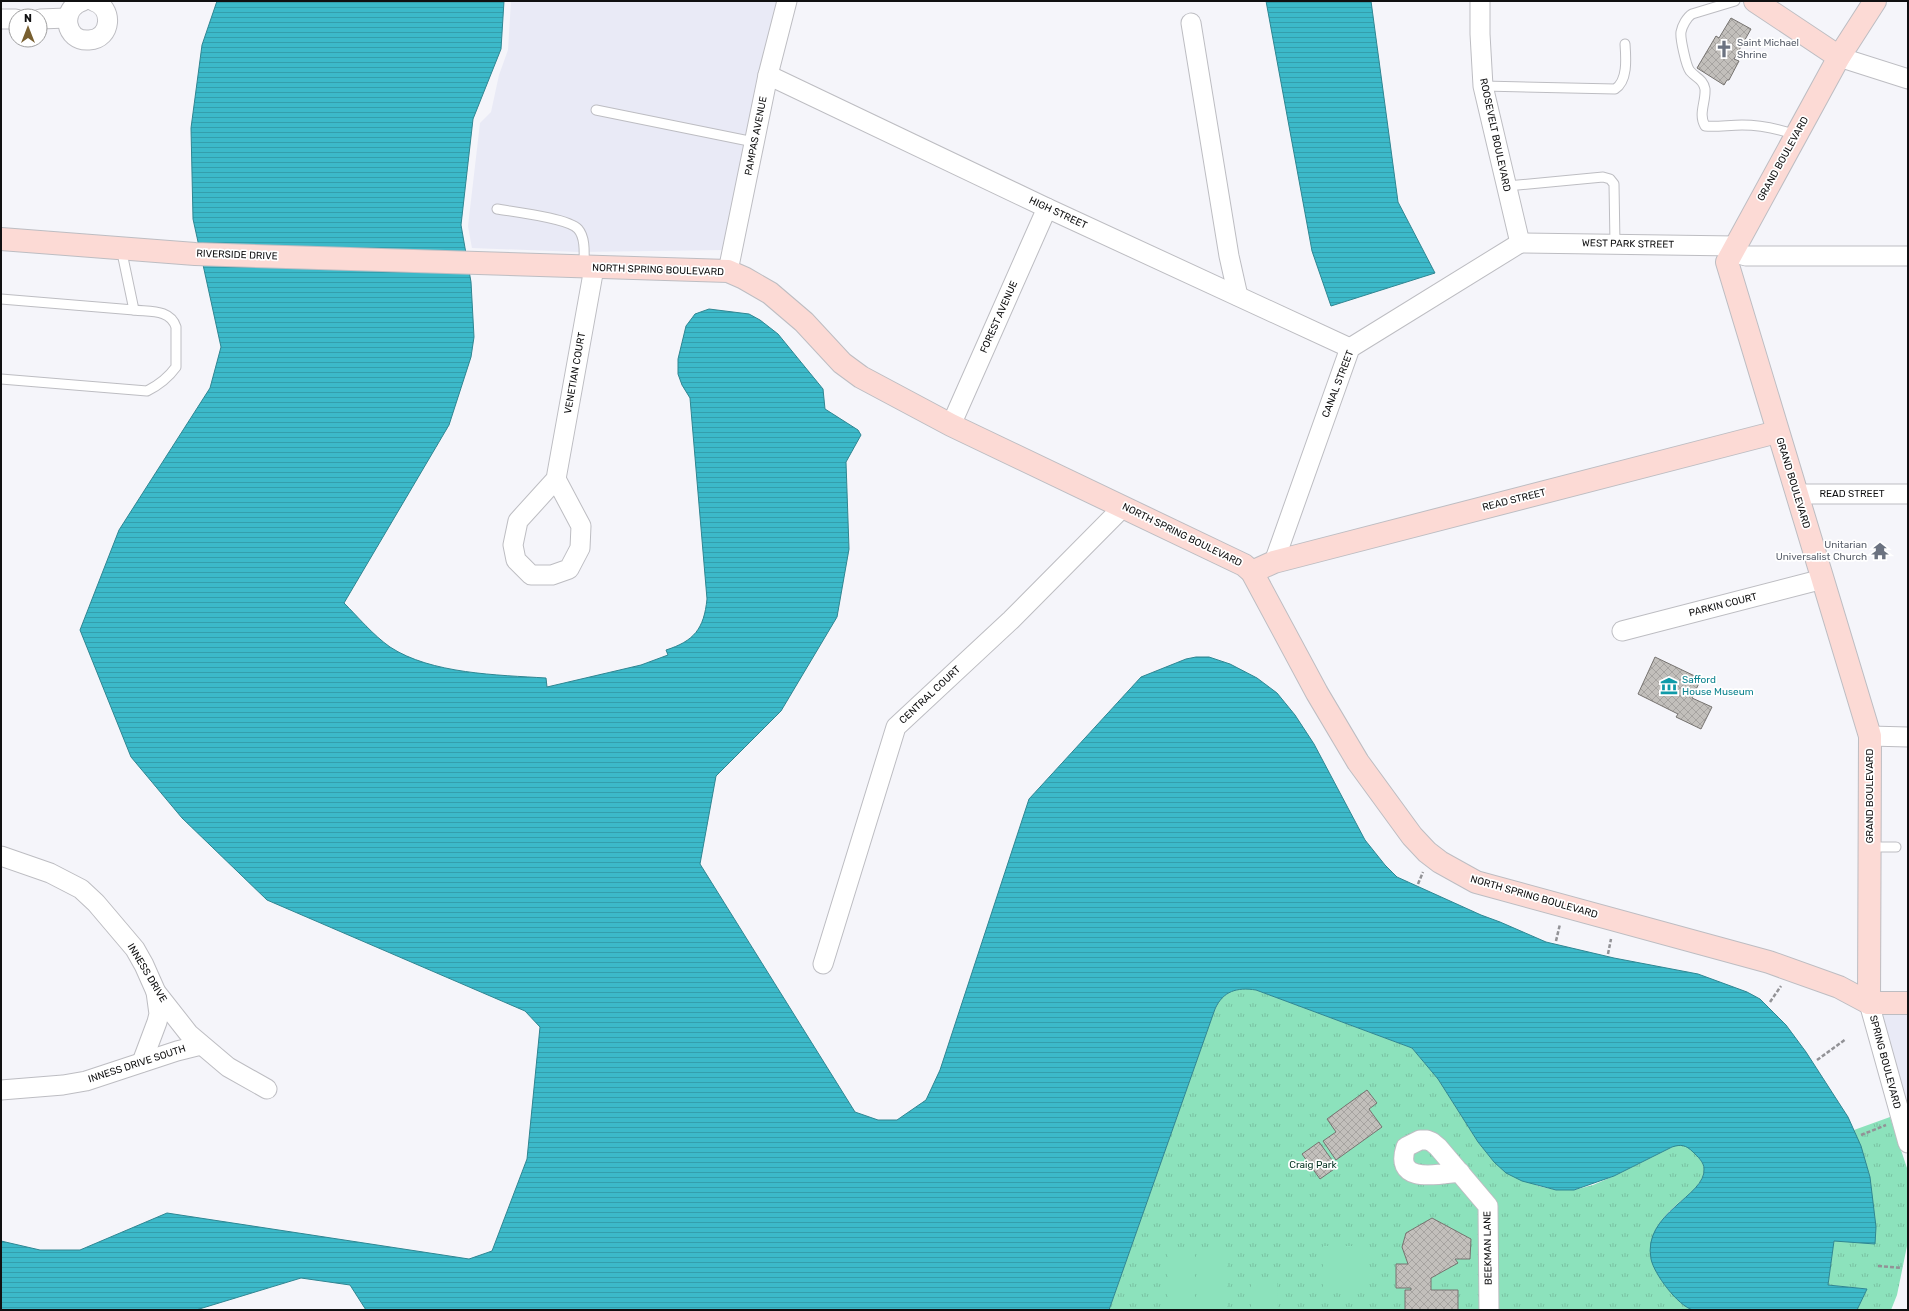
<svg xmlns="http://www.w3.org/2000/svg" width="1909" height="1311" font-family="Rubik,sans-serif">
	<defs>
		<pattern id="park-tufts" width="24" height="20" patternUnits="userSpaceOnUse"><rect width="24" height="20" fill="#8ce2bc"/><path d="M3 7l-1-3M5 7V3M7 7l1-3M15 17l-1-3M17 17v-4M19 17l1-3" fill="none" stroke="#78c1a1"/></pattern>
		<pattern id="water-rules" width="6" height="5" patternUnits="userSpaceOnUse"><rect width="6" height="5" fill="#3cb9c9"/><path d="M0 2.5h6" fill="none" stroke="#349eac"/></pattern>
		<pattern id="building-cross-hatch" width="8" height="8" patternUnits="userSpaceOnUse"><rect width="8" height="8" fill="#c2bfbb"/><path d="M0 0l8 8M0 8l8-8" fill="none" stroke="#a6a3a0"/></pattern>
	</defs>
	<rect width="100%" height="100%" fill="#f5f5fa"/>
	<g fill="#e9eaf6">
		<path d="M511,1h267l-54,249 -145,2 -107,-4 -4,-22 12,-103 11,-11 8,-37 9,-25z"/>
		<path d="M1880,1013h28v99z"/>
	</g>
	<g fill="url(#park-tufts)">
		<path d="M1245,988l11,2 156,58 26,31 40,63 16,20 44,24 18,4h18l19,-5 21,-9 58,-29c2,-1 6,-3 8,-3 8,0 20,13 23,20 2,5 1,10 -1,15 -9,15 -25,23 -37,37 -31,35 -5,72 27,94h-583l106,-301c6,-14 15,-19 30,-21z"/>
		<path d="M1890,1117l18,54 -1,75 -10,49 -6,15h-34l10,-21 -39,-4 6,-45 41,4 -5,-67 -16,-47z"/>
	</g>
	<g fill="#8ce2bc">
		<rect x="1323" y="1246" width="43" height="42"/>
		<rect x="1168" y="1251" width="27" height="58"/>
		<rect x="1200" y="1252" width="27" height="57"/>
		<path d="M1251,1281h26l1,28 -27,1z"/>
	</g>
	<g fill="url(#water-rules)" stroke="#2f8692">
		<path d="M217,1h287l-3,48 -28,70 -12,106 10,57 3,55 -3,20 -22,68 -105,178c14,14 29,32 46,44 41,27 108,28 156,31l1,9 94,-22 27,-10 -2,-5c28,-9 38,-21 41,-51l-17,-201 -8,-13 -4,-11v-15l8,-33 9,-12 14,-5 40,5 11,6 18,14 45,55 2,20 33,21 3,5 -15,27 3,87 -12,68 -56,94 -65,65 -16,88 155,248 23,8h19l29,-20 14,-30 89,-271 112,-122 45,-18 10,-2h13l21,7 27,14 20,15 18,22 19,29 51,96 20,25 12,12 84,38 19,7 46,20 68,16 84,16 49,18 13,7 26,26 20,27 42,65 13,29 9,31 6,50 -1,17 -41,-3 -6,44 39,4 -10,21c-41,0 -81,0 -122,0 -10,0 -34,1 -42,0 -15,-4 -39,-36 -42,-51 -9,-46 55,-63 53,-90 0,-7 -6,-12 -11,-17 -7,-7 -12,-8 -21,-5l-58,29 -40,14h-18l-34,-9 -16,-8 -12,-11 -16,-20 -40,-63 -26,-31 -156,-58c-19,-3 -33,1 -41,19l-106,301h-743l-16,-25 -49,-7 -105,32h-195v-69l39,9h40l87,-37 302,46 23,-8 35,-92 13,-132 -15,-16 -258,-111 -85,-82 -51,-61 -51,-127 39,-100 91,-142 11,-41 -28,-128 -2,-91 11,-83z"/>
		<path d="M1266,1h105l27,201 37,71 -104,33 -19,-55z"/>
	</g>
	<g fill="url(#building-cross-hatch)" stroke="#767370">
		<path d="M1731,18l20,11 -17,30 5,2 -10,19h-2l-3,5 -27,-17 19,-32 3,2z"/>
		<path d="M1655,657l46,22 -9,19 20,9 -11,22 -25,-12 2,-3 -40,-20z"/>
		<path d="M1367,1090l10,13 -8,6 13,18 -46,33 -13,-19 13,-9 -9,-13z"/>
		<path d="M1319,1142l18,25 -17,12 -18,-25z"/>
		<path d="M1432,1218l39,21 -1,20h-15l3,4 -27,15v12h27v20h-53v-20h6v-2h-15v-24h12l-6,-17 4,-14z"/>
	</g>
	<g fill="none" stroke-linecap="round" stroke-linejoin="round">
		<g stroke="#bdbdc2" stroke-width="11">
			<g id="lane">
				<path d="M1735,1l-43,13c-5,3 -10,12 -11,18 -1,6 5,34 9,39 6,7 13,8 15,18 1,13 -7,25 0,37 12,1 24,-1 37,-1 18,0 37,4 54,10"/>
				<path d="M1483,86l132,3c13,-8 11,-31 10,-45"/>
				<path d="M596,110l158,32"/>
				<path d="M1507,186l96,-9 7,2 4,5 1,60"/>
				<path d="M497,209c17,3 71,9 81,20 8,9 6,26 6,37"/>
				<path d="M1,299l133,11 -13,-62"/>
				<path d="M1,379l146,12c12,-6 21,-13 29,-24v-40c-6,-18 -26,-15 -42,-17"/>
				<path d="M1870,847h26"/>
			</g>
		</g>
		<g stroke="#bdbdc2" stroke-width="21">
			<g id="street">
				<path d="M83,1c-24,8 -18,41 6,39 23,-1 25,-33 4,-39"/>
				<path d="M1480,1v33l3,52 37,157"/>
				<path d="M1,19h15"/>
				<path d="M40,19l27,-1"/>
				<path d="M1191,23l38,233 9,40"/>
				<path d="M1839,57l69,22"/>
				<path d="M768,75l279,133 303,140"/>
				<path d="M1520,243l215,3"/>
				<path d="M1732,252l14,4h162"/>
				<path d="M728,271l40,-196 19,-74"/>
				<path d="M951,425l96,-217"/>
				<path d="M556,479l25,47 -1,22 -11,21 -17,6h-21l-15,-15 -3,-15 5,-24 38,-42 38,-211"/>
				<path d="M1797,494h111"/>
				<path d="M1274,562l76,-214 170,-105"/>
				<path d="M1622,631l201,-52"/>
				<path d="M1870,736l38,1"/>
				<path d="M1,856l49,17 31,16 15,14 39,46 9,16 12,27 33,42 39,33 39,22"/>
				<path d="M823,964l73,-237 115,-107 112,-113"/>
				<path d="M1869,1003l39,140"/>
				<path d="M142,1062l15,-40 2,-8 -3,-22"/>
				<path d="M1,1090l62,-5 23,-4 91,-30 24,-6"/>
				<path d="M1460,1172c-21,2 -67,13 -54,-25l14,-7h7l5,2 6,5 50,59 1,104"/>
			</g>
		</g>
		<g stroke="#bdbdc2" stroke-width="24">
			<g id="secondary">
				<path d="M1755,1l84,56"/>
				<path d="M1,239l194,15 533,17 16,7 26,15 34,29 38,41 19,14 90,48 293,140 8,7 65,121 41,69 54,74 15,16 13,10 36,20 293,80 70,25 30,16h39"/>
				<path d="M1252,572l22,-10 503,-130"/>
				<path d="M1869,1003l1,-267 -143,-474 112,-205 36,-56"/>
			</g>
		</g>
		<g stroke="#929296" stroke-width="2.5" stroke-dasharray="4 2" stroke-linecap="butt">
			<path d="M1418,884l5,-12"/>
			<path d="M1556,941l4,-17"/>
			<path d="M1608,954l3,-15"/>
			<path d="M1770,1002l11,-16"/>
			<path d="M1817,1060l29,-21"/>
			<path d="M1861,1135l25,-10"/>
			<path d="M1878,1266l24,2"/>
		</g>
		<use href="#lane" stroke="#fff" stroke-width="9"/>
		<use href="#street" stroke="#fff" stroke-width="19"/>
		<use href="#secondary" stroke="#fcdad5" stroke-width="22"/>
	</g>
	<defs>
		<g id="church-bare" transform="scale(1.38)"><path d="M-1.2-6h2.4v3.5h3.3v2.4h-3.3V6h-2.4V-.1h-3.3v-2.4h3.3Z" fill="#6b7280" stroke="#fff" stroke-width="2.5" paint-order="stroke"/></g>
		<g id="temple-bare" transform="scale(1.38)"><path d="M0-6L5-2H3V0L6.5 2.5H4V6H1.5V3h-3V6H-4V2.5H-6.5L-3 0V-2H-5Z" fill="#6b7280" stroke="#fff" stroke-width="2.5" paint-order="stroke"/></g>
		<g id="museum-bare" transform="scale(1.38)"><path d="M0-6L6-3V-2H-6V-3ZM-5-1h2V3h-2ZM-1-1h2V3h-2ZM3-1h2V3H3ZM-6 4H6V6H-6Z" fill="#0f9aa8" stroke="#fff" stroke-width="2.5" paint-order="stroke"/></g>
	</defs>
	<g fill-rule="evenodd">
		<use href="#church-bare" x="1724" y="49"/>
		<use href="#temple-bare" x="1880" y="551"/>
		<use href="#museum-bare" x="1669" y="686"/>
	</g>
	<g text-anchor="middle" dominant-baseline="central" stroke-width="3.5" stroke-linejoin="round" paint-order="stroke">
		<g font-size="10" fill="#5b616d" stroke="#fff" text-anchor="start">
			<text x="1737" y="43">Saint Michael<tspan x="1737" dy="12">Shrine</tspan></text>
			<text x="1867" y="545" text-anchor="end">Unitarian<tspan x="1867" dy="12">Universalist Church</tspan></text>
		</g>
		<g font-size="10" fill="#101011" stroke="#fff">
			<text transform="translate(1495 135) rotate(78)">ROOSEVELT BOULEVARD</text>
			<text transform="translate(756 136) rotate(-79)">PAMPAS AVENUE</text>
			<text transform="translate(1783 159) rotate(-61)">GRAND BOULEVARD</text>
			<text transform="translate(1058 213) rotate(25)">HIGH STREET</text>
			<text transform="translate(1628 244) rotate(1)">WEST PARK STREET</text>
			<text transform="translate(237 255) rotate(2)">RIVERSIDE DRIVE</text>
			<text transform="translate(658 270) rotate(2)">NORTH SPRING BOULEVARD</text>
			<text transform="translate(999 317) rotate(-66)">FOREST AVENUE</text>
			<text transform="translate(575 373) rotate(-80)">VENETIAN COURT</text>
			<text transform="translate(1338 384) rotate(-69)">CANAL STREET</text>
			<text transform="translate(1793 483) rotate(73)">GRAND BOULEVARD</text>
			<text x="1852" y="494">READ STREET</text>
			<text transform="translate(1514 500) rotate(-14)">READ STREET</text>
			<text transform="translate(1182 535) rotate(26)">NORTH SPRING BOULEVARD</text>
			<text transform="translate(1723 605) rotate(-14)">PARKIN COURT</text>
			<text transform="translate(930 695) rotate(-43)">CENTRAL COURT</text>
			<text transform="translate(1870 796) rotate(-90)">GRAND BOULEVARD</text>
			<text transform="translate(1534 897) rotate(16)">NORTH SPRING BOULEVARD</text>
			<text transform="translate(147 973) rotate(59)">INNESS DRIVE</text>
			<text transform="translate(1885 1062) rotate(75)">SPRING BOULEVARD</text>
			<text transform="translate(137 1064) rotate(-18)">INNESS DRIVE SOUTH</text>
			<text transform="translate(1488 1248) rotate(-91)">BEEKMAN LANE</text>
		</g>
		<g font-size="10" fill="#0d838f" stroke="#fff" text-anchor="start">
			<text x="1682" y="680">Safford<tspan x="1682" dy="12">House Museum</tspan></text>
		</g>
		<g font-size="10" fill="#063323" stroke="#fff">
			<text x="1313" y="1165">Craig Park</text>
		</g>
	</g>
	<rect width="1909" height="1311" fill="none" stroke="#101011" stroke-width="4"/>
	<g transform="translate(28 28)"><circle r="19" fill="#ffffff" stroke="#9f9fa0"/>
	<path d="M0-3L7 15L0 10L-7 15Z" fill="#785f30"/>
	<text y="-6" font-size="11" font-weight="bold" text-anchor="middle" fill="#101011">N</text>
	</g>
</svg>
